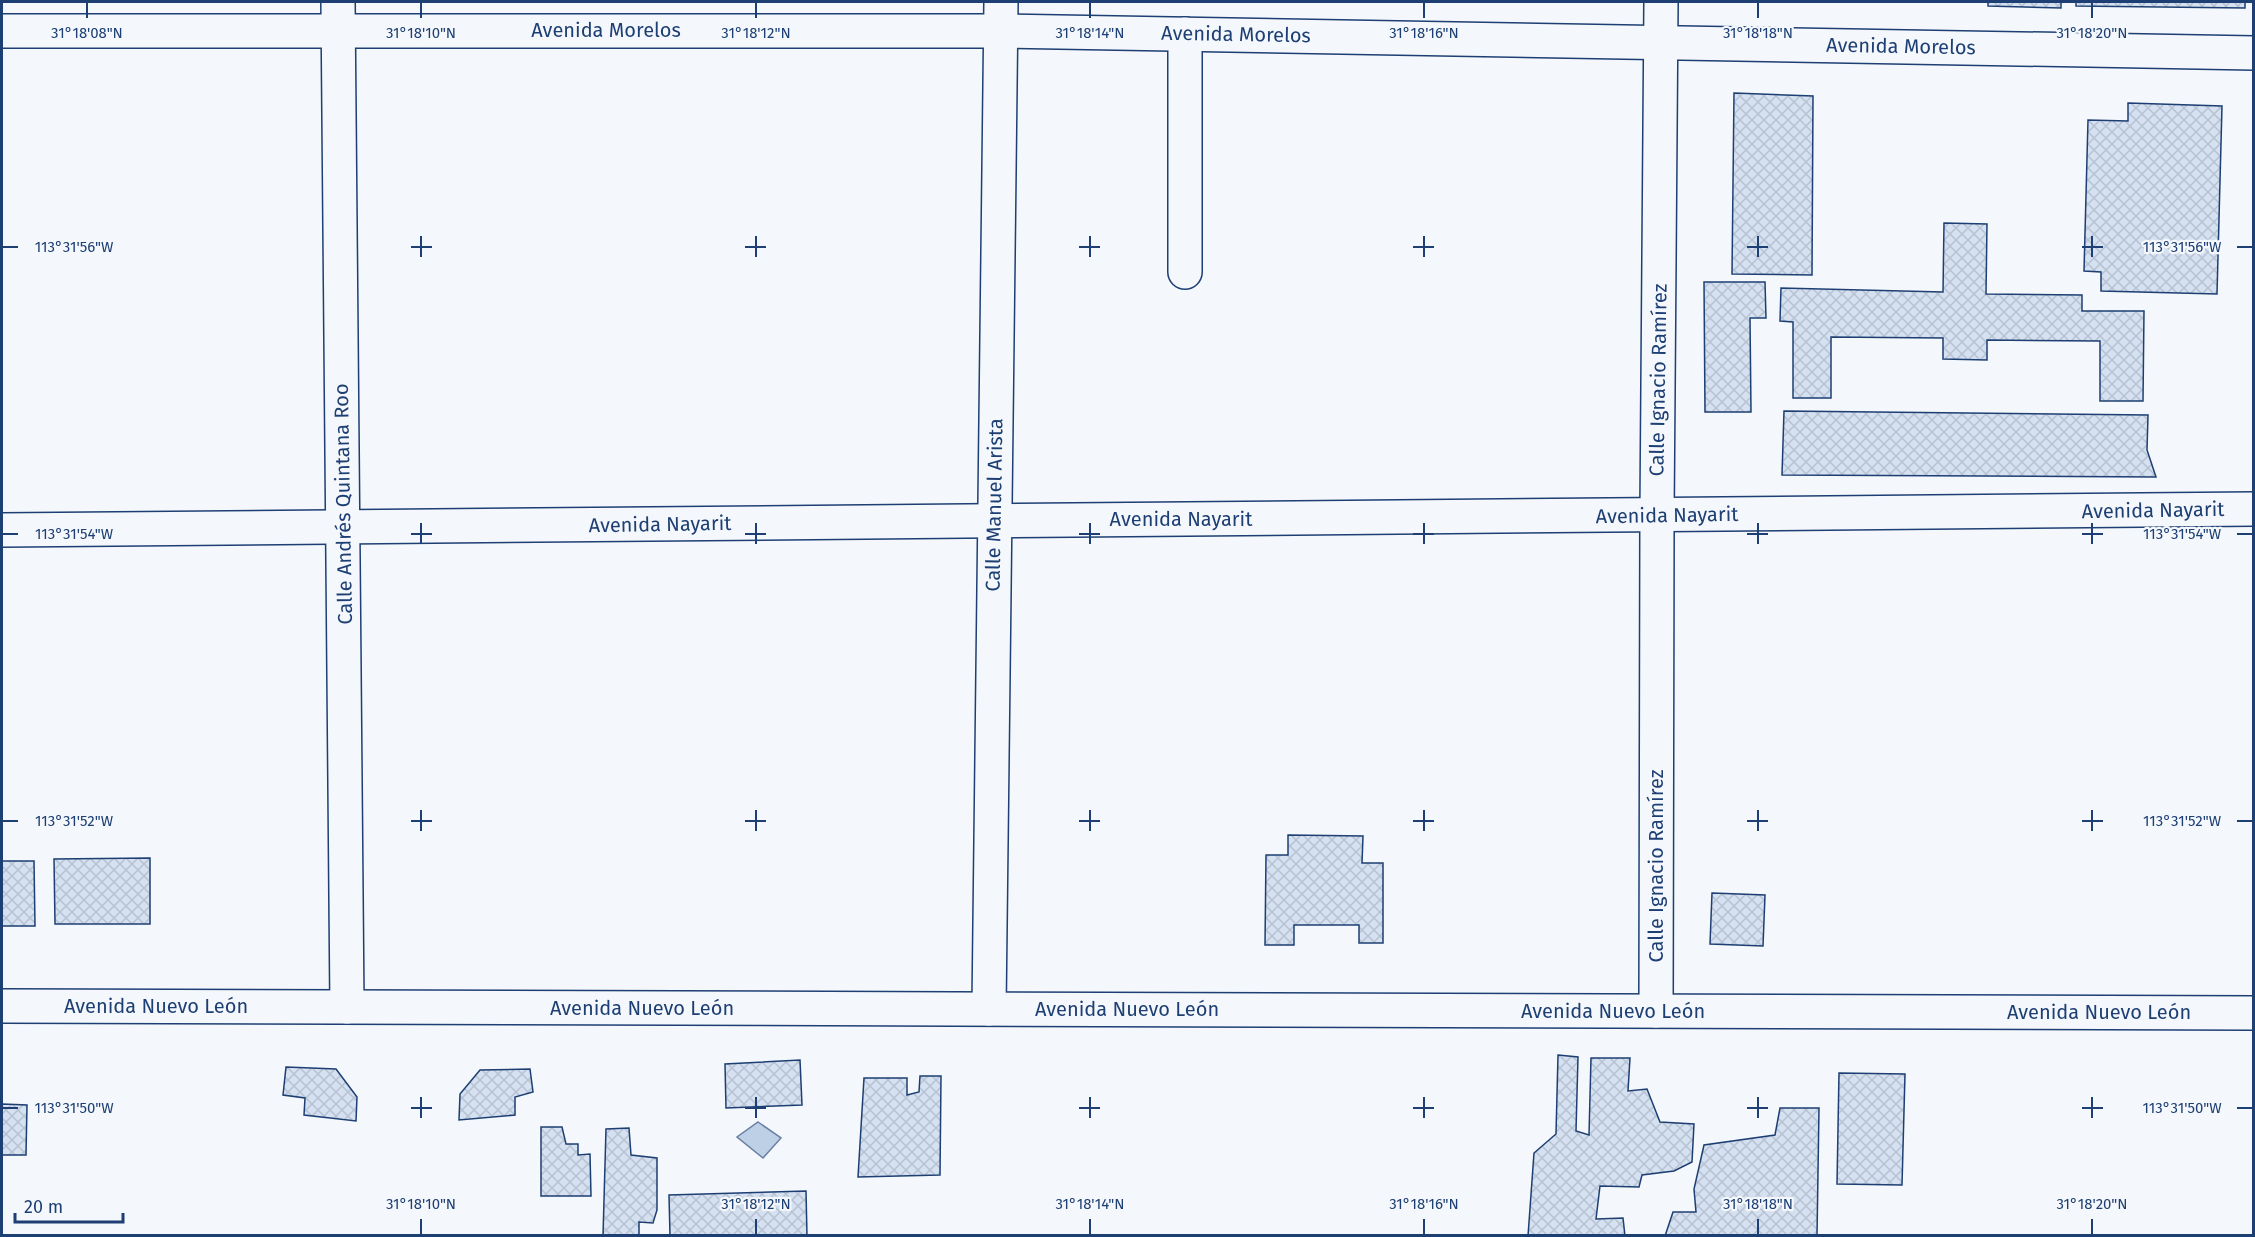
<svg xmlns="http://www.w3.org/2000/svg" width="2255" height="1237" font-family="'Fira Sans',sans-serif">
	<defs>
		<pattern id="building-cross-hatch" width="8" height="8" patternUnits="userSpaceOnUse" patternTransform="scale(1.5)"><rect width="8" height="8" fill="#d5e0f0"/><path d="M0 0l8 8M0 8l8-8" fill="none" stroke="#b6c1d1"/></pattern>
	</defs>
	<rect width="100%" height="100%" fill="#f4f7fb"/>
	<path fill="#bed0e5" stroke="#687fa3" stroke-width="1.5" d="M758,1122l23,16 -18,20 -26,-21z"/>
	<g fill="url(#building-cross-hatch)" stroke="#1d3f73" stroke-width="1.5">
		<path d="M1988,2h73v6l-73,-2z"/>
		<path d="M2076,2h169v6l-169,-2z"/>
		<path d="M1734,93l79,3 -1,179 -80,-1z"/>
		<path d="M2128,103l94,3 -5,188 -116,-3v-19l-17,-1 4,-151 40,1z"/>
		<path d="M1944,223l43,1 -1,70 96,1v16h62l-1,90h-43v-60l-113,-1v20l-44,-1v-21l-112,-1v61h-38v-76l-13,-1 1,-33 162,4z"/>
		<path d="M1704,282h61l1,36h-16l1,94h-46z"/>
		<path d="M1784,411l364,4 -1,35 9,27 -374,-2z"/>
		<path d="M1288,835l75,1 -1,27h21v80h-24v-18h-65v20h-29l1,-90h22z"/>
		<path d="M150,858v66h-95l-1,-65z"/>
		<path d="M2,861h32l1,65h-33z"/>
		<path d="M1712,893l53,2 -2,51 -53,-2z"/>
		<path d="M1558,1055l20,2 -2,74 13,4 2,-77h39l-2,33 19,-2 13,33 34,2 -2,38 -18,9 -32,4 -3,12 -39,-1 -4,33 27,-1 2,18h-97l6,-83 22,-19z"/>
		<path d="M800,1060l2,45 -76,3 -1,-44z"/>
		<path d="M286,1067l50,2 21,28 -1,24 -52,-6 1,-17 -22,-3z"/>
		<path d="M530,1069l3,23 -18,5v18l-56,5 1,-26 20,-24z"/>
		<path d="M1839,1073l66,1 -3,111 -65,-1z"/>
		<path d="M920,1076h21l-1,99 -82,2 6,-99h43v17l12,-3z"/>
		<path d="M2,1104l25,1 -1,50h-24z"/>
		<path d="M1780,1108h39l-2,128h-152l8,-24h23l-2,-23 10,-44 71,-10z"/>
		<path d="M541,1127h21l4,17h12v11l12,-1 1,42h-50z"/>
		<path d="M629,1128l2,27 26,3v52l-4,13 -14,-1v14h-36l3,-107z"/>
		<path d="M806,1191l1,45h-137l-1,-41z"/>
	</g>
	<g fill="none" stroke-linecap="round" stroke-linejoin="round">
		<g stroke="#1d3f73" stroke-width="36">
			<g id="minor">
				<path d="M338,2l9,1005"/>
				<path d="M2,31h998l1254,22"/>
				<path d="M1185,34v238"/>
				<path d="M2,530l2252,-21"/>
				<path d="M2,1006l2252,7"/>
				<path d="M989,1009l12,-1007"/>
				<path d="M1656,1011l1,-496 4,-513"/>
			</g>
		</g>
		<use href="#minor" stroke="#f4f7fb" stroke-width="33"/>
	</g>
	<path fill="none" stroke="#1d3f73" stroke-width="2" d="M87,3v15M421,3v15M756,3v15M1090,3v15M1424,3v15M1758,3v15M2092,3v15M421,236v21M756,236v21M1090,236v21M1424,236v21M1758,236v21M2092,236v21M3,247h15M411,247h21M745,247h21M1079,247h21M1413,247h21M1747,247h21M2082,247h21M2237,247h15M421,523v21M756,523v21M1090,523v21M1424,523v21M1758,523v21M2092,523v21M3,534h15M411,534h21M745,534h21M1079,534h21M1413,534h21M1747,534h21M2082,534h21M2237,534h15M421,810v21M756,810v21M1090,810v21M1424,810v21M1758,810v21M2092,810v21M3,821h15M411,821h21M745,821h21M1079,821h21M1413,821h21M1747,821h21M2082,821h21M2237,821h15M421,1097v21M756,1097v21M1090,1097v21M1424,1097v21M1758,1097v21M2092,1097v21M3,1108h15M411,1108h21M745,1108h21M1079,1108h21M1413,1108h21M1747,1108h21M2082,1108h21M2237,1108h15M421,1219v15M756,1219v15M1090,1219v15M1424,1219v15M1758,1219v15M2092,1219v15"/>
	<g text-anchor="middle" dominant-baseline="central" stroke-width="4.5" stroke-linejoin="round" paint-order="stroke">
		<g font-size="20" fill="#1d3f73" stroke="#f4f7fb">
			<text x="606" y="30">Avenida Morelos</text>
			<text transform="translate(1236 34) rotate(1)">Avenida Morelos</text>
			<text transform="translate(1901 46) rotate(1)">Avenida Morelos</text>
			<text transform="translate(1658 380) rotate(-89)">Calle Ignacio Ramírez</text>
			<text transform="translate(343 504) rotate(-91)">Calle Andrés Quintana Roo</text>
			<text transform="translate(994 505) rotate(-89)">Calle Manuel Arista</text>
			<text transform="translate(2153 510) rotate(-1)">Avenida Nayarit</text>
			<text transform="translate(1667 515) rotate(-1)">Avenida Nayarit</text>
			<text x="1181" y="519">Avenida Nayarit</text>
			<text transform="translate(660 524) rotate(-1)">Avenida Nayarit</text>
			<text transform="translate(1656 866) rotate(-90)">Calle Ignacio Ramírez</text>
			<text x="156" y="1006">Avenida Nuevo León</text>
			<text x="642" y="1008">Avenida Nuevo León</text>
			<text x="1127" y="1009">Avenida Nuevo León</text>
			<text x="1613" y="1011">Avenida Nuevo León</text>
			<text x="2099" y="1012">Avenida Nuevo León</text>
		</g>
	</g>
	<g font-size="15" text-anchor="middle" fill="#1d3f73" stroke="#f4f7fb" stroke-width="4.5" stroke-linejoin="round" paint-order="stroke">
		<text x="87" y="38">31°18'08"N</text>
		<text x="421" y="38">31°18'10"N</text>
		<text x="756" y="38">31°18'12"N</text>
		<text x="1090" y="38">31°18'14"N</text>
		<text x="1424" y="38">31°18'16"N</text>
		<text x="1758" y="38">31°18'18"N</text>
		<text x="2092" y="38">31°18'20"N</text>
		<text x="2182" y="252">113°31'56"W</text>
		<text x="74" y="252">113°31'56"W</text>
		<text x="2182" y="539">113°31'54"W</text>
		<text x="74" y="539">113°31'54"W</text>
		<text x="2182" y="826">113°31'52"W</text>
		<text x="74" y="826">113°31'52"W</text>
		<text x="2182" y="1113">113°31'50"W</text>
		<text x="74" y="1113">113°31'50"W</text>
		<text x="421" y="1209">31°18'10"N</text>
		<text x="756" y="1209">31°18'12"N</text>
		<text x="1090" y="1209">31°18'14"N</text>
		<text x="1424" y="1209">31°18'16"N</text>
		<text x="1758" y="1209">31°18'18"N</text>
		<text x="2092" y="1209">31°18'20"N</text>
	</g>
	<rect width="2255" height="1237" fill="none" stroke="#1d3f73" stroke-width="6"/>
	<path d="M15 1213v9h108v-9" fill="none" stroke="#1d3f73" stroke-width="3"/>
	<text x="24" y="1213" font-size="18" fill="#1d3f73" stroke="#f4f7fb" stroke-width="4.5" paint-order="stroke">20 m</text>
</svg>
